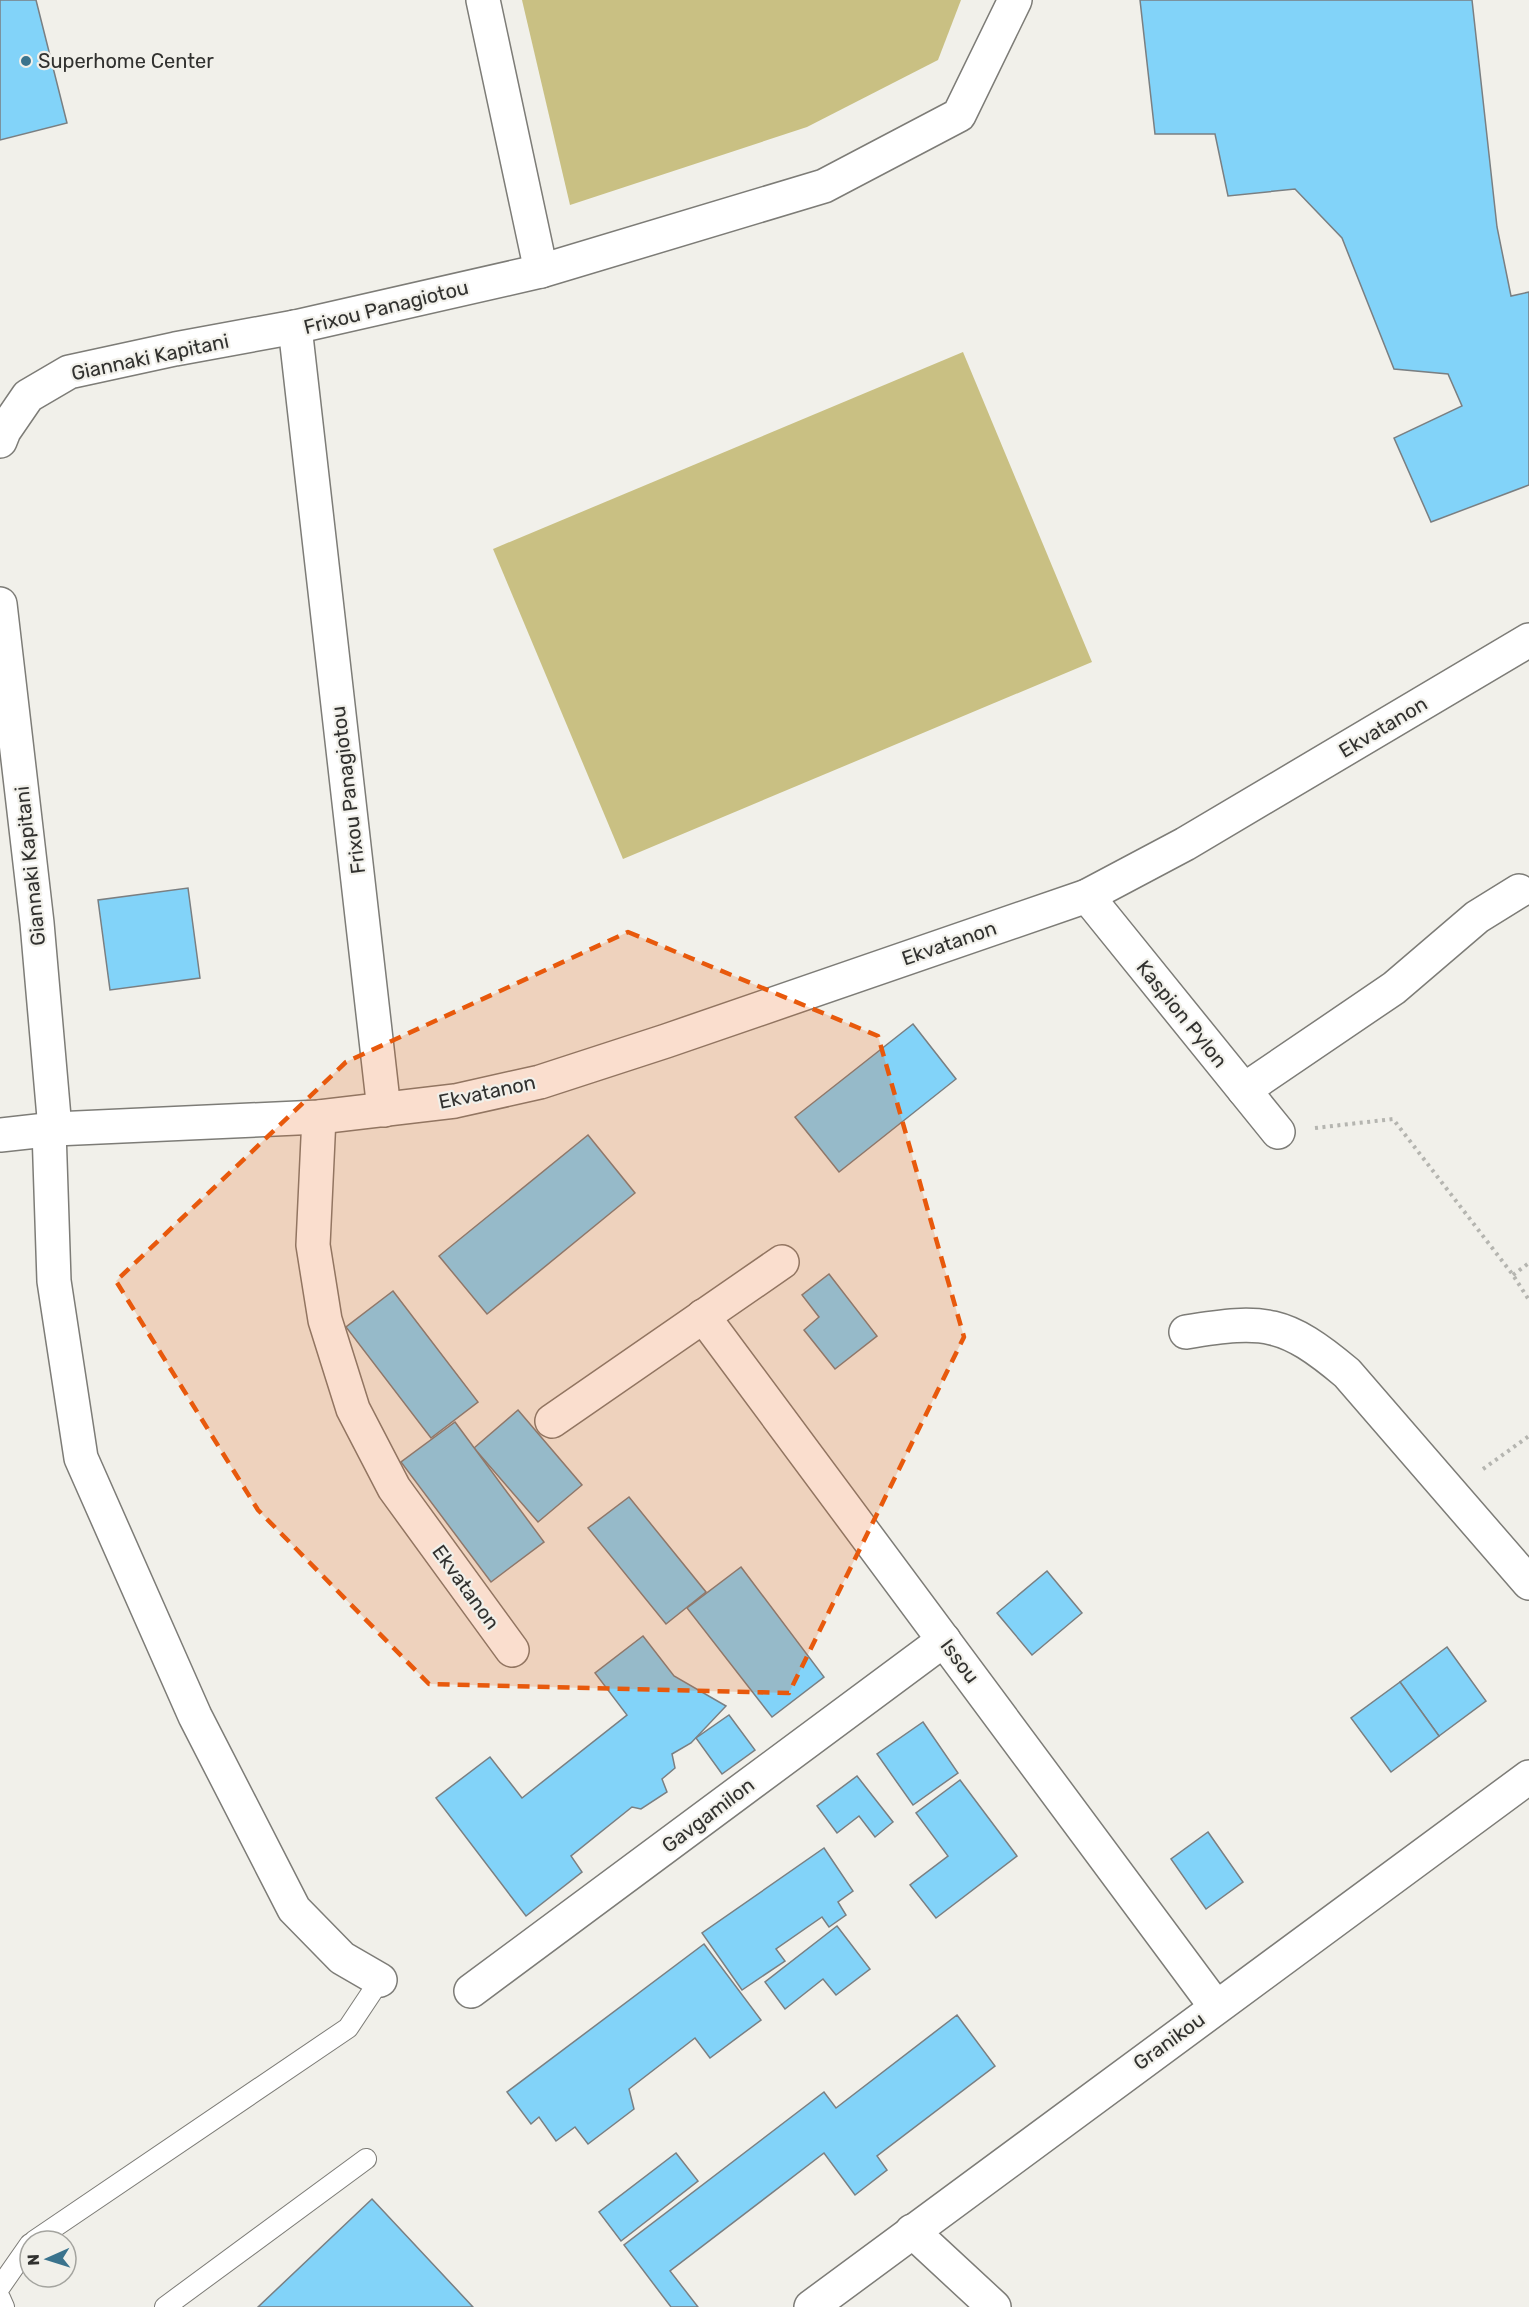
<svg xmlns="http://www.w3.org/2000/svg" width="1529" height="2307" font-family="Rubik,sans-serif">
	<rect width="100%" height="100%" fill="#f1f0ea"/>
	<g fill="#c9c083">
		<path d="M522,0h439l-23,60 -131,67 -237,78z"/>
		<path d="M963,352l129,310 -469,197 -130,-310z"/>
	</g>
	<g fill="#82d3f9" stroke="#7a7f82" stroke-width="1.5">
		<path d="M0,0h36l31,123 -67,17z"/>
		<path d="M1140,0h332l25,227 14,69 18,-4v193l-98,37 -37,-84 68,-32 -14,-32 -54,-5 -52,-131 -47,-49 -67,7 -13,-62h-60z"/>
		<path d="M188,888l12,90 -90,12 -12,-90z"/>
		<path d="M913,1024l43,55 -117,93 -44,-55z"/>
		<path d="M588,1135l47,58 -148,121 -48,-58z"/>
		<path d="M829,1274l48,62 -42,33 -31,-39 15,-13 -17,-22z"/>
		<path d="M393,1291l85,111 -47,36 -85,-111z"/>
		<path d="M518,1410l64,75 -44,37 -64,-74z"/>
		<path d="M455,1422l89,120 -53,40 -90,-120z"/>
		<path d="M629,1497l77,95 -40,32 -78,-96z"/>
		<path d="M741,1567l83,110 -52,40 -85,-109z"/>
		<path d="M1047,1571l35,42 -50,42 -35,-42z"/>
		<path d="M643,1636l31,40 52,30 -35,37 -19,11 3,14 -13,11 5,13 -26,17 -9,-2 -61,49 11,16 -56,44 -90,-118 54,-41 32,41 105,-83 -32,-42z"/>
		<path d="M1447,1647l39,54 -47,35 -39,-54z"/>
		<path d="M1400,1682l39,54 -48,36 -40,-54z"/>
		<path d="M729,1715l26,35 -33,24 -26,-36z"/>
		<path d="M923,1722l35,51 -45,32 -36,-51z"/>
		<path d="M857,1776l36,46 -18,15 -16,-21 -22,17 -20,-27z"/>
		<path d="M960,1780l57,76 -81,62 -26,-33 38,-29 -32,-43z"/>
		<path d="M1208,1832l35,50 -37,27 -35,-50z"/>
		<path d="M824,1848l29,43 -15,11 8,13 -17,12 -7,-10 -46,32 9,12 -43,29 -40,-57z"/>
		<path d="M837,1926l33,43 -34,26 -13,-16 -38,30 -20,-27z"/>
		<path d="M704,1944l57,76 -51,38 -15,-20 -66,51 5,20 -46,35 -13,-17 -19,14 -17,-24 -8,7 -24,-32z"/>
		<path d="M957,2015l38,51 -118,90 10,14 -32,25 -31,-42 -154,118 28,36h-27l-47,-62 200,-153 12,16z"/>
		<path d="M676,2153l22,28 -77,60 -22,-29z"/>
		<path d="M372,2199l101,108h-215z"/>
	</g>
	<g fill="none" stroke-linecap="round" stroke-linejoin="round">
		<g stroke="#7d7c77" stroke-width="22">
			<g id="lane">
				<path d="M34,2241l314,-213 32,-48"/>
				<path d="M0,2287l30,-43"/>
				<path d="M0,2298l4,9"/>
				<path d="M165,2307l201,-148"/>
			</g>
		</g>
		<g stroke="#7d7c77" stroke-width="36">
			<g id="street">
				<path d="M483,0l58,271"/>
				<path d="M295,327l89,783"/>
				<path d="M0,441l4,-10 24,-35 41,-24 106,-23 120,-22 246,-56 283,-85 135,-71 56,-115"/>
				<path d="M0,604l37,319 18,206"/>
				<path d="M1087,896l191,236"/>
				<path d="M1244,1090l150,-102 83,-71 42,-26"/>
				<path d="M319,1117l-6,128 12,75 28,89 41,79 118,162"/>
				<path d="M49,1130l5,151 27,177 114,258 99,193 48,49 38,22"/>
				<path d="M0,1135l55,-6 264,-12 136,-16 85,-19 126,-41 421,-145 98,-52 344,-204"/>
				<path d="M703,1316l513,691"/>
				<path d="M1186,1332c79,-13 99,-11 161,41l182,210"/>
				<path d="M552,1421l230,-159"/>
				<path d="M471,1991l473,-351"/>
				<path d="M912,2231l82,76"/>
				<path d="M811,2307l718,-530"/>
			</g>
		</g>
		<g stroke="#b5b5b0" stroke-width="4" stroke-dasharray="3 4.5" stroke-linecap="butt">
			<path d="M1315,1128l78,-9 120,156 16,25"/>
			<path d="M1513,1275l16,-12"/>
			<path d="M1483,1469l46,-33"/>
		</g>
		<use href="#lane" stroke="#fff" stroke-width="20"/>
		<use href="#street" stroke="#fff" stroke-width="33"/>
	</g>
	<path fill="#e8590c" fill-opacity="0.2" stroke="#e8590c" stroke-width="4.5" stroke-dasharray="12 8" stroke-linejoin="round" d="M628,932l250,104 86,301 -175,356 -360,-9 -171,-174 -142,-229 230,-219z"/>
	<circle fill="#3a738d" stroke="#f1f0ea" stroke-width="2" cx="26" cy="61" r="6"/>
	<g text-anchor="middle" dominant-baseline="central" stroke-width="4.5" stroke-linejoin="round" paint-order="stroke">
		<g font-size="20" fill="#31312f" stroke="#f1f0ea" text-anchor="start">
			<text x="38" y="61">Superhome Center</text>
		</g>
		<g font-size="20" fill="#31312f" stroke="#f1f0ea">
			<text transform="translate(386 307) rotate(-14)">Frixou Panagiotou</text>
			<text transform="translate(150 357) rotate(-12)">Giannaki Kapitani</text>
			<text transform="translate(1383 727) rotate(-31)">Ekvatanon</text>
			<text transform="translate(348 790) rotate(-97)">Frixou Panagiotou</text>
			<text transform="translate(30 866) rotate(-96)">Giannaki Kapitani</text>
			<text transform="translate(949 943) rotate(-19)">Ekvatanon</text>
			<text transform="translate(1182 1014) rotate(51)">Kaspion Pylon</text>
			<text transform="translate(487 1092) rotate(-12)">Ekvatanon</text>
			<text transform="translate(466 1587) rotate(54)">Ekvatanon</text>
			<text transform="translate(960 1661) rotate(53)">Issou</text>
			<text transform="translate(708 1815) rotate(-37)">Gavgamilon</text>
			<text transform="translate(1169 2041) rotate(-36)">Granikou</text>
		</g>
	</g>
	<g transform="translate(48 2259) rotate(267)"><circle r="28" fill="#f1f0ea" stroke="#a4a49f" stroke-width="1.5"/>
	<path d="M0-4.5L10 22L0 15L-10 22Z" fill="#3a738d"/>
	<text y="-9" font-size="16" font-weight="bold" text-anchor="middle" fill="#31312f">N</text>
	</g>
</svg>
